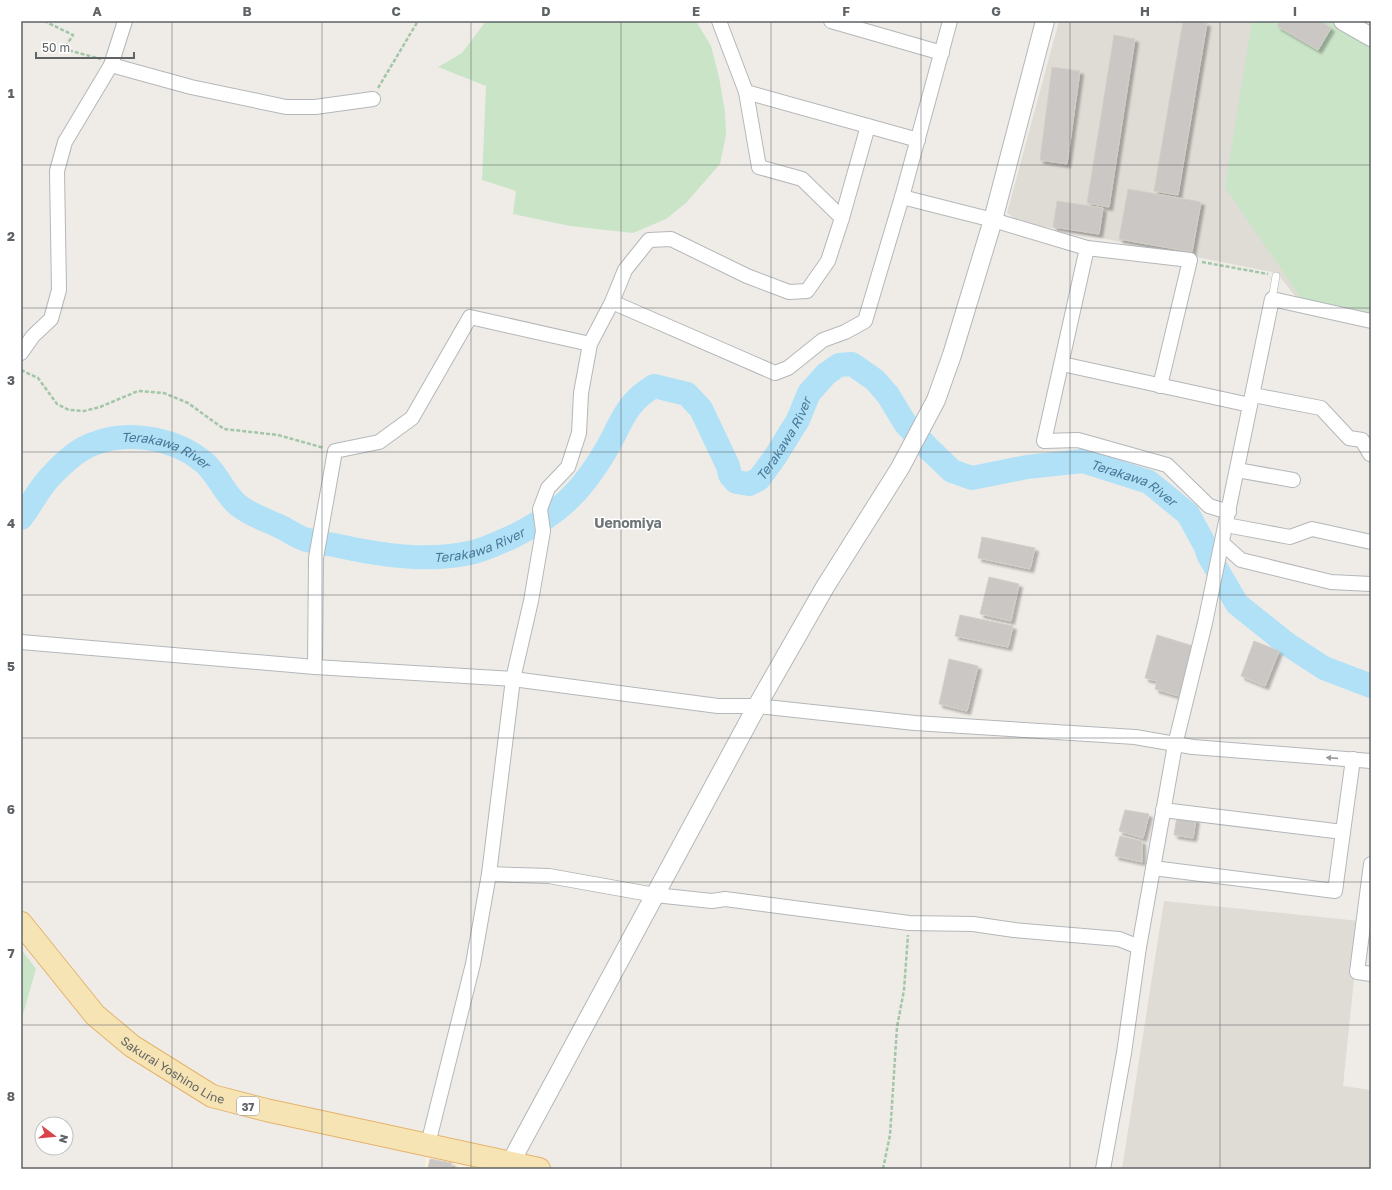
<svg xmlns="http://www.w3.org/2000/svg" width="1392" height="1190" font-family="'Golos Text',sans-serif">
	<defs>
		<filter id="shadow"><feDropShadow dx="3.5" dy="3.5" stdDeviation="1" flood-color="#0004"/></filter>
	</defs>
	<rect width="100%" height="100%" fill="#efece7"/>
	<path fill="#fbf1e1" d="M426,1156l55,9 3,4h-60z"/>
	<g fill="#dfdcd6">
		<path d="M1059,21h277l35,21v275l-72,-16 -22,-28 -257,-51 -13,-9z"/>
		<path d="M1164,901l196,20 -17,165 28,4v79h-249z"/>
	</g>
	<g fill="#cae4c7">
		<path d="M486,21h210l15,25 8,31 6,35 1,23 -6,29 -34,39 -20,16 -33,14 -63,-7 -57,-12 3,-23 -34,-11 4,-94 -48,-19 24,-14z"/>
		<path d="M1252,21h76l43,27v264l-70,-14 -76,-111z"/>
		<path d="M21,949l15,20 -15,52z"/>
	</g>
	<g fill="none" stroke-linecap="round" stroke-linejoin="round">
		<path stroke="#b0e1f7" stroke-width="24" id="s1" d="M21,518c11,-14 19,-32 32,-44 10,-11 26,-25 40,-30 34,-14 80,-6 108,16 16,11 22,33 37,45 12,10 28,15 41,21 9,4 16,10 25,13 9,3 20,4 30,6 45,10 94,18 140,7 14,-4 27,-10 40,-16 44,-22 67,-43 92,-86 16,-27 18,-46 48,-64l33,8 14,15 27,57 2,9 6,7 13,2 10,-5 16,-22 23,-37 11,-27 17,-19 13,-9 13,-1 23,16 13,15 17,28 24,26 23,22 20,7 55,-11 56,-6 66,21 39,32 17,31 4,11 28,48 50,40 37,24 47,18"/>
	</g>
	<g fill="#cbc7c4" stroke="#d3cec6" filter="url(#shadow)">
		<path d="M1183,21l24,2 -29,172 -24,-4z"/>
		<path d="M1280,21h40l11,7 -13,22 -41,-24z"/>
		<path d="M1114,35l21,4 -26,168 -22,-4z"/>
		<path d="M1052,67l28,4 -13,93 -27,-4z"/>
		<path d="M1128,189l73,13 -9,50 -73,-13z"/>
		<path d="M1057,201l46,7 -4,26 -46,-7z"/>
		<path d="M982,537l53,11 -5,21 -52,-11z"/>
		<path d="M989,577l30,7 -8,37 -31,-7z"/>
		<path d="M960,615l53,11 -5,21 -53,-11z"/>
		<path d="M1157,635l36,11 -14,50 -24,-7 2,-8 -12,-3z"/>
		<path d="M1254,641l25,10 -14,35 -24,-10z"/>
		<path d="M949,659l29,7 -11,45 -28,-7z"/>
		<path d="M1125,810l24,4 -6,24 -24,-7z"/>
		<path d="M1177,816l19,3 -3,19 -19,-3z"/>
		<path d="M1120,836l22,5v21l-27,-6z"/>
		<path d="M430,1159l22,4 -1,6h-23z"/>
	</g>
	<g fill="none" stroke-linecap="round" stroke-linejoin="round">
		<g stroke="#b4b7ba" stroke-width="8">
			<path id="service" d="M1272,299l4,-23"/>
		</g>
		<g stroke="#b4b7ba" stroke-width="16">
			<g id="minor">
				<path d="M719,21l27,71 172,48"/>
				<path d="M831,21l111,32"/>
				<path d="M111,65l80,22 95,20h29l58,-8"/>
				<path d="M746,92l13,75 43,12 40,39"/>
				<path d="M902,197l91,23 94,28 103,12 -30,126"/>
				<path d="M1087,248l-43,193 34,-1 89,25 42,41 20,6"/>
				<path d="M612,302l163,71 13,-5 35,-28 22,-8 20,-11 37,-124 48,-176"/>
				<path d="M21,353l12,-17 18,-17 8,-29 -2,-119 8,-29 46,-77 14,-44"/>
				<path d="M1062,364l188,41"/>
				<path d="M1253,395l68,13 28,30 13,2 8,14"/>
				<path d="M1237,470l56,10"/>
				<path d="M1226,525l64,12 22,-8 59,13"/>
				<path d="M1222,543l19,17 90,22 40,2"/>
				<path d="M21,642l294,25 198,12 205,27h39l158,17 220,14 58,10 178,14"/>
				<path d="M315,667l1,-109 19,-107 44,-9 33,-24 58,-101 120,27"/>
				<path d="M1163,810l180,22 10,-73"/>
				<path d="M1371,864l-14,108 14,2"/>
				<path d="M1153,868l182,23 8,-59"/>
				<path d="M489,874l60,2 106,19 57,6 13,-2 184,24 64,1 41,6 105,9 20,8"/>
				<path d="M428,1144l45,-180 16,-90 24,-195 18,-78 12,-70 -3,-22 8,-21 20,-21 11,-34 2,-40 9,-49 22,-42 13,-32 24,-30 22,-1 76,37 42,16 18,-1 21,-30 14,-43 26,-92"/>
				<path d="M1103,1169l21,-116 15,-106 36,-202 30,-122 67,-324 99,22"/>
			</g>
		</g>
		<g stroke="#b4b7ba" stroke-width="20">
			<g id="tertiary">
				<path d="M1343,21l28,16"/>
				<path d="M507,1169l250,-463 68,-119 75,-119 36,-68 16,-45 41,-135 52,-199"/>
			</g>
		</g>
		<g stroke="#e4b36c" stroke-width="24">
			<g id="primary">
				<path id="s2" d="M21,923l74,92 37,31 80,50 54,14 273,59"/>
			</g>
		</g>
		<g stroke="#a2c6a8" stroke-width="2.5" stroke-dasharray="4 2" stroke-linecap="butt">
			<path d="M44,21l29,14 -9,14 37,10"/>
			<path d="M378,88l40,-67"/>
			<path d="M1202,262l66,12"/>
			<path d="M21,370l17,8 19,26 12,6 15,1 16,-4 38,-16 26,2 24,10 36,26 54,6 46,13"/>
			<path d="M883,1169l7,-34 7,-108 7,-37 4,-55"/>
		</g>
		<use href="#service" stroke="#fff" stroke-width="7"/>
		<use href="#minor" stroke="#fff" stroke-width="14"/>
		<use href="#tertiary" stroke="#fff" stroke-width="18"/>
		<use href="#primary" stroke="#f7e4b4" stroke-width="22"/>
	</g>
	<defs><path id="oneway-solid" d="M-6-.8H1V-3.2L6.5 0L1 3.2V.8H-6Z"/></defs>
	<use fill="#979a9c" href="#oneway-solid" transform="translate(1332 758) rotate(-176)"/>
	<path fill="none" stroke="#5f6366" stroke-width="1" stroke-opacity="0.55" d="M172,21v1148M322,21v1148M471,21v1148M621,21v1148M771,21v1148M921,21v1148M1070,21v1148M1220,21v1148M21,165h1350M21,308h1350M21,452h1350M21,595h1350M21,738h1350M21,882h1350M21,1025h1350"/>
	<g text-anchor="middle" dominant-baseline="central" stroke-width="3" stroke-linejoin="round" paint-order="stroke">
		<rect fill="#fff" stroke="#8f9294" stroke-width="1" x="237" y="1097" width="22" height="18" rx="3"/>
		<g font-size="11" font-weight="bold" fill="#5f6366">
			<text x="248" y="1106">37</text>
		</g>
		<g font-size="12" fill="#5f6366" stroke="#fff">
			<text stroke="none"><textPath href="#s2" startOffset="214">Sakurai Yoshino Line</textPath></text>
		</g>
		<g font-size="13" font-style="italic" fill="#477897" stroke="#fff">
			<text stroke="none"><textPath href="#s1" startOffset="984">Terakawa River</textPath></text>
			<text stroke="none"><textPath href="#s1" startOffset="181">Terakawa River</textPath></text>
			<text stroke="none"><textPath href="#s1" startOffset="1428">Terakawa River</textPath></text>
			<text stroke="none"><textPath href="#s1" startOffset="530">Terakawa River</textPath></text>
		</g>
		<g font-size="14" font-weight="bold" fill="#707578" stroke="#fff">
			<text x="628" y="522">Uenomiya</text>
		</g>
	</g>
	<rect width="1392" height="1190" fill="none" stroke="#ffffff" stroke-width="44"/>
	<g transform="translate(54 1136) rotate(106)"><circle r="19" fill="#ffffff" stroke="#bfc1c2"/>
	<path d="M0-3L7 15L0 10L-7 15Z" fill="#d9444b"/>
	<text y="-6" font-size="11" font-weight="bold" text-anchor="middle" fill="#5f6366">N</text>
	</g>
	<path d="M36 52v6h98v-6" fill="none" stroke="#5f6366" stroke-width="2"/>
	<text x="42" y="52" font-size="12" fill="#5f6366" stroke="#ffffff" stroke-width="3" paint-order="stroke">50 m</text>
	<rect x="22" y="22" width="1348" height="1146" fill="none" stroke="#5f6366" stroke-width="1.5"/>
	<g font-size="13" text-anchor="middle" font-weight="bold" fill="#5f6366">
		<text x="97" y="16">A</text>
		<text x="247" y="16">B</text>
		<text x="396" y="16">C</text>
		<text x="546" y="16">D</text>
		<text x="696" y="16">E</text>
		<text x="846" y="16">F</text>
		<text x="996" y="16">G</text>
		<text x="1145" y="16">H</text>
		<text x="1295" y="16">I</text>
		<text x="11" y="98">1</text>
		<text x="11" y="241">2</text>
		<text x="11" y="385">3</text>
		<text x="11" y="528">4</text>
		<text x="11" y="671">5</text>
		<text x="11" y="814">6</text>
		<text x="11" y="958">7</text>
		<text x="11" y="1101">8</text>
	</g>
</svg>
